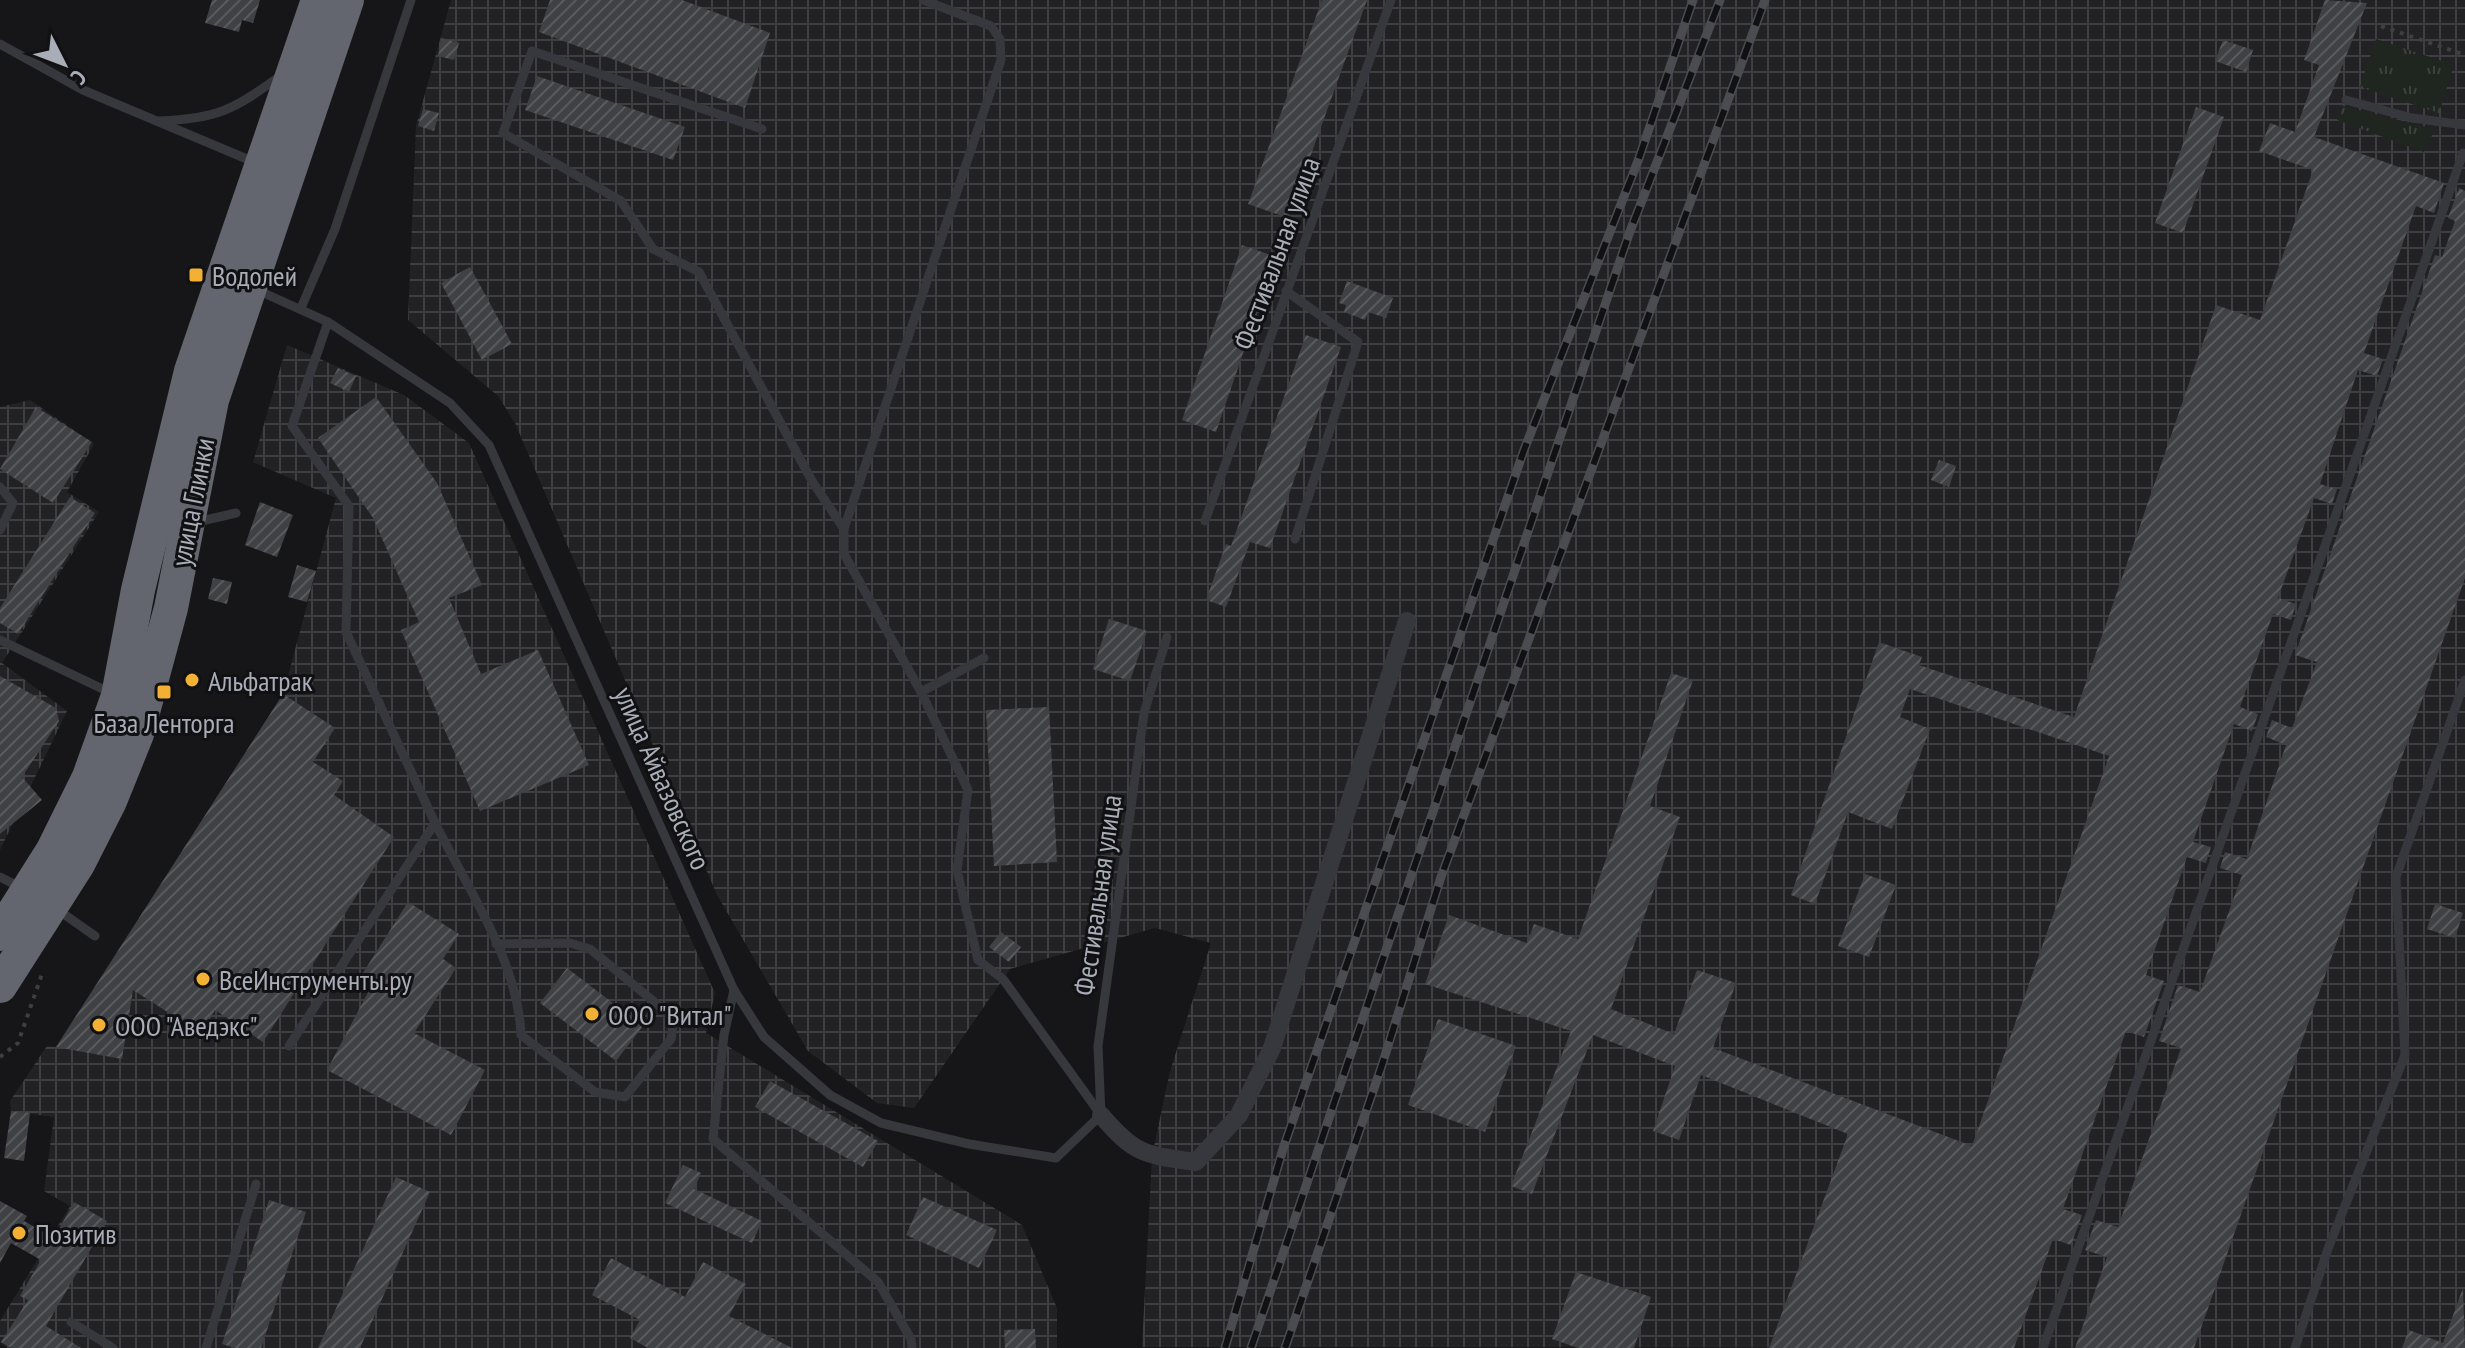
<svg xmlns="http://www.w3.org/2000/svg" width="2465" height="1348" font-family="'PT Sans Narrow',sans-serif">
	<defs>
		<pattern id="industrial-grid" width="8" height="8" patternUnits="userSpaceOnUse" patternTransform="scale(2)"><rect width="8" height="8" fill="#222225"/><path d="M0 4h8M4 0v8" fill="none" stroke="#3f3f43"/></pattern>
		<pattern id="grass-tufts" width="24" height="20" patternUnits="userSpaceOnUse" patternTransform="scale(2)"><rect width="24" height="20" fill="#1e261f"/><path d="M3 7l-1-3M5 7V3M7 7l1-3M15 17l-1-3M17 17v-4M19 17l1-3" fill="none" stroke="#3c433d"/></pattern>
		<pattern id="building-hatch" width="6" height="6" patternUnits="userSpaceOnUse" patternTransform="scale(2)"><rect width="6" height="6" fill="#404145"/><path d="M-1 1l2-2M0 6l6-6M5 7l2-2" fill="none" stroke="#595a5e"/></pattern>
	</defs>
	<rect width="100%" height="100%" fill="#161618"/>
	<g fill="url(#industrial-grid)">
		<path d="M451,0h2014v1348l-1323,-1 10,-191 18,-85 41,-128 -56,-15 -145,41 -96,139 -37,-5 -69,-52 -91,-156 -202,-472 -17,-27 -90,-76 8,-194z"/>
		<path d="M287,345l117,50 65,48 246,550 -9,40 316,192 35,83v40h-1049l-8,-5v-22l70,-115 -26,-15 10,-74 -43,-6 -1,-10 37,-55 10,1 226,-353 53,-196 -83,-36z"/>
		<path d="M30,400l64,44 -27,48 32,20 -97,151 65,48 -67,139v-443z"/>
	</g>
	<g fill="url(#grass-tufts)">
		<path d="M2376,39l78,26 -15,48 -79,-26z"/>
		<path d="M2343,106l92,23 -11,23 -87,-32z"/>
	</g>
	<g fill="url(#building-hatch)">
		<path d="M212,0h48l-7,23 -11,-3 -3,12 -34,-9z"/>
		<path d="M550,0h132l88,33 -25,75 -206,-76z"/>
		<path d="M1322,0h45l-79,218 -40,-14z"/>
		<path d="M2325,0l42,3 -53,134 130,46 -10,30 -18,-7 -52,147 19,6 -6,17 -19,-6 -38,114 17,5 -5,15 -18,-6 -36,100 18,6 -5,16 -18,-6 -33,93 18,7 -6,17 -18,-7 -41,118 18,5 -5,16 -19,-6 -41,118 18,6 -20,56 -18,-6 -63,178 19,6 -11,30 -18,-6 -39,109h-245l79,-214 -147,-59 -22,65 -26,-9 22,-65 -82,-31 -61,159 -21,-8 60,-155 -146,-47 24,-69 78,28 7,-19 44,15 93,-266 22,7 -43,126 30,11 -69,192 63,25 23,-64 39,13 -23,65 259,98 137,-390 -199,-67 -10,28 30,12 -38,100 -44,-17 -33,92 -24,-9 88,-253 43,15 -3,8 155,52 142,-412 44,15 53,-150 -54,-19 11,-28 25,9 24,-67 -15,-5z"/>
		<path d="M442,38l17,5 -5,17 -16,-4z"/>
		<path d="M2223,40l30,10 -7,22 -31,-11z"/>
		<path d="M537,76l148,51 -12,33 -148,-50z"/>
		<path d="M2196,107l28,10 -41,116 -28,-10z"/>
		<path d="M423,109l16,4 -5,18 -16,-5z"/>
		<path d="M2459,188l6,3v387l-271,770h-119l32,-91 -22,-7 11,-30 22,7 63,-179 -22,-7 19,-56 22,7 42,-117 -22,-7 5,-16 22,7 39,-114 -20,-8 6,-17 20,8 25,-66 -22,-7 140,-400 7,2 13,-36 -7,-3z"/>
		<path d="M1242,245l34,12 -60,175 -34,-12z"/>
		<path d="M470,267l42,77 -30,16 -41,-77z"/>
		<path d="M1347,281l46,17 -7,20 -18,-6 -3,8 -21,-8 2,-7 -7,-2z"/>
		<path d="M1306,335l35,12 -71,201 -20,-6 -24,65 -20,-7 20,-56 5,2z"/>
		<path d="M338,368l18,8 -7,16 -19,-9z"/>
		<path d="M376,397l61,86 45,102 -33,13 32,76 57,-24 51,115 -109,46 -79,-181 18,-8 -46,-104 -55,-80z"/>
		<path d="M36,407l56,35 -39,61 -53,-34z"/>
		<path d="M1939,460l17,6 -7,21 -18,-7z"/>
		<path d="M70,497l25,16 -77,121 -18,-11v-15z"/>
		<path d="M260,502l33,13 -16,42 -32,-12z"/>
		<path d="M297,565l19,6 -9,31 -19,-5z"/>
		<path d="M213,578l19,4 -5,22 -19,-5z"/>
		<path d="M1109,619l38,12 -17,50 -37,-12z"/>
		<path d="M0,676l56,32 3,13 -37,56 20,23 -42,34z"/>
		<path d="M283,694l52,34 -22,34 30,19 -9,14 60,42 -131,205 -48,-32 -13,24 -69,-44 -11,69 -66,-12z"/>
		<path d="M1049,707l8,155 -63,4 -8,-156z"/>
		<path d="M1865,874l31,11 -27,72 -31,-11z"/>
		<path d="M408,902l51,32 -16,25 13,9 -42,65 71,37 -34,65 -124,-65 46,-87 -12,-7z"/>
		<path d="M2435,904l28,9 -8,25 -28,-9z"/>
		<path d="M1001,932l20,15 -12,15 -20,-15z"/>
		<path d="M567,968l76,58 -27,35 -76,-58z"/>
		<path d="M1438,1019l78,27 -31,86 -77,-27z"/>
		<path d="M770,1081l108,60 -15,26 -108,-60z"/>
		<path d="M11,1111l19,2 -6,48 -20,-3z"/>
		<path d="M683,1165l18,8 -7,16 68,32 -10,22 -87,-40z"/>
		<path d="M396,1177l34,15 -70,156h-42z"/>
		<path d="M923,1197l74,33 -18,38 -73,-33z"/>
		<path d="M269,1200l37,12 -45,136h-26l-13,-4z"/>
		<path d="M0,1201l27,15 -3,5 30,17 20,-36 33,19 -61,105 35,22h-70l-10,-6 27,-42 -8,-4 21,-36 -30,-17 -11,20z"/>
		<path d="M611,1258l74,39 18,-35 43,22 -17,32 63,32h-144l-18,-10 10,-18 -48,-25z"/>
		<path d="M1576,1272l75,25 -17,51h-56l-26,-9z"/>
		<path d="M2463,1288l2,60h-63l7,-18 34,13z"/>
		<path d="M1035,1329l1,19h-31l-1,-18z"/>
	</g>
	<g fill="none" stroke-linecap="round" stroke-linejoin="round">
		<g stroke="#3d3f44" stroke-width="4" stroke-dasharray="4 6" stroke-linecap="butt">
			<path d="M2381,26l84,29"/>
			<path d="M0,1057l18,-14 24,-69"/>
		</g>
		<g stroke="#37383d" stroke-width="9">
			<path d="M0,44l83,46 171,72"/>
			<path d="M2346,100l66,18 53,7"/>
			<path d="M159,121c57,-2 75,-11 121,-45"/>
			<path d="M762,129l-230,-78 -29,82 118,68 32,48 46,23 113,209 32,48v25l77,138 63,-34"/>
			<path d="M255,289l73,33 122,81 39,42 245,545 30,47 66,58 51,28 88,21 87,14 45,-43"/>
			<path d="M1286,291l72,51 -63,197"/>
			<path d="M301,308l34,-79 76,-229"/>
			<path d="M0,487l13,16 -13,27"/>
			<path d="M1205,521l186,-521"/>
			<path d="M197,522l39,-9"/>
			<path d="M844,529l157,-469 -1,-21 -9,-13 -68,-26"/>
			<path d="M0,640l111,53"/>
			<path d="M921,692l47,98 -11,80 21,90 25,19 98,136"/>
			<path d="M435,823c33,66 83,138 86,212l74,57 30,5 46,-58 3,-21 -84,-69 -20,-6 -74,1"/>
			<path d="M0,877l22,11"/>
			<path d="M58,910l37,26"/>
			<path d="M734,990l-10,45 -11,104 165,143 33,57 1,9"/>
			<path d="M289,1046l146,-223 -89,-191 3,-126 -57,-80 36,-104"/>
			<path d="M1101,1115l-3,-69 46,-333 23,-76"/>
			<path d="M71,1322l42,26"/>
			<path d="M206,1348l50,-164"/>
			<path d="M2043,1348l420,-1195"/>
			<path d="M2295,1348l34,-102 76,-191 -9,-178 69,-197"/>
		</g>
		<path stroke="#37383d" stroke-width="18" d="M1101,1115c34,40 44,40 95,47l43,-47 33,-67 135,-427"/>
		<g stroke="#63666e" stroke-width="34">
			<path d="M0,934l53,-84 36,-73 29,-81 20,-106 53,-219 127,-371"/>
			<path d="M0,986l78,-122 32,-63 27,-67 34,-126 41,-208 135,-400"/>
		</g>
		<g stroke="#4a4c52" stroke-width="9">
			<g id="rail">
				<path d="M1225,1348l58,-199 241,-699 114,-289 55,-161"/>
				<path d="M1251,1348l378,-1114 91,-234"/>
				<path d="M1285,1348l97,-283 59,-188 324,-877"/>
			</g>
		</g>
		<use href="#rail" stroke="#111113" stroke-width="6" stroke-dasharray="18" stroke-linecap="butt"/>
	</g>
	<g fill="#f2b134" stroke="#111113" stroke-width="3">
		<rect x="188" y="267" width="16" height="16" rx="4"/>
		<circle cx="192" cy="680" r="8"/>
		<rect x="156" y="684" width="16" height="16" rx="4"/>
		<circle cx="203" cy="979" r="8"/>
		<circle cx="592" cy="1014" r="8"/>
		<circle cx="99" cy="1025" r="8"/>
		<circle cx="19" cy="1233" r="8"/>
	</g>
	<g text-anchor="middle" dominant-baseline="central" stroke-width="6" stroke-linejoin="round" paint-order="stroke">
		<g font-size="28" fill="#a8adb8" stroke="#111113">
			<text transform="translate(1276 253) rotate(-70)">Фестивальная улица</text>
			<text transform="translate(192 502) rotate(-79)">улица Глинки</text>
			<text transform="translate(663 778) rotate(66)">улица Айвазовского</text>
			<text transform="translate(1097 895) rotate(-82)">Фестивальная улица</text>
		</g>
		<g font-size="28" fill="#a8adb8" stroke="#111113" text-anchor="start">
			<text x="212" y="275">Водолей</text>
			<text x="208" y="680">Альфатрак</text>
			<text x="164" y="722" text-anchor="middle">База Ленторга</text>
			<text x="219" y="979">ВсеИнструменты.ру</text>
			<text x="608" y="1014">ООО "Витал"</text>
			<text x="115" y="1025">ООО "Аведэкс"</text>
			<text x="35" y="1233">Позитив</text>
		</g>
	</g>
	<g transform="translate(64 64) rotate(132)" stroke="#111113" stroke-width="6" paint-order="stroke">
	<path d="M0-6L14 30L0 20L-14 30Z" fill="#a8adb8"/>
	<text y="-12" font-size="22" font-weight="bold" text-anchor="middle" fill="#a8adb8">С</text>
	</g>
</svg>
